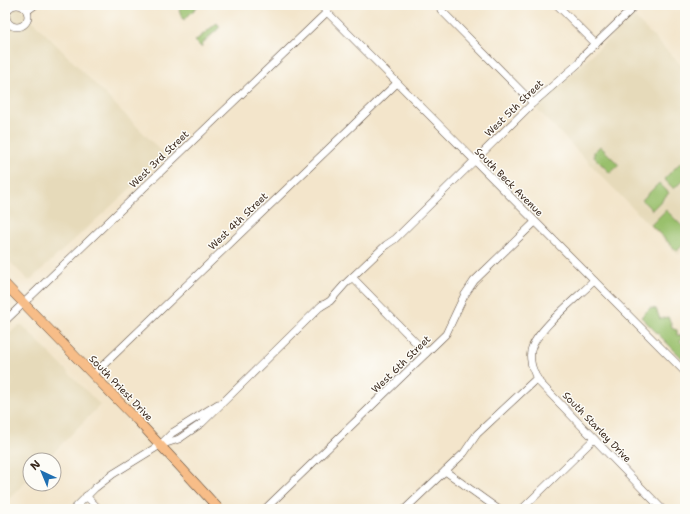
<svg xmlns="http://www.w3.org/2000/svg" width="690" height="514" font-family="'Shantell Sans',sans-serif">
	<rect width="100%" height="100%" fill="#fdfcf7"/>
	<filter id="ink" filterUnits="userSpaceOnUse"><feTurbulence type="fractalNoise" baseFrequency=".025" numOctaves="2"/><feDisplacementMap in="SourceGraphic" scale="8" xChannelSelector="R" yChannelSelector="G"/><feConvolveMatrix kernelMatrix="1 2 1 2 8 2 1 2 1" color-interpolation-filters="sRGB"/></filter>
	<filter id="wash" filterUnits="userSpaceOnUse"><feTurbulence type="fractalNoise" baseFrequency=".012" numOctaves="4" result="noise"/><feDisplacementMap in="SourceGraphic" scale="16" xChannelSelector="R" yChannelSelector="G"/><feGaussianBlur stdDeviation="0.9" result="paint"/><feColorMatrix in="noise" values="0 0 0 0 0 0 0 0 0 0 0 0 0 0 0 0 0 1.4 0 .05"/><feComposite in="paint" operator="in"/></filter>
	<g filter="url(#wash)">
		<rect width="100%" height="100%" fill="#f3e5cb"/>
		<g fill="#e6daba">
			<path d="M5,5h16l-2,2 147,149 -137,125 -24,-24z"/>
			<path d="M633,16l52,53v179l-7,7 -142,-147z"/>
			<path d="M19,325h3l78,80 -54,55h-16v17l-25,26v-166z"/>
		</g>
		<g fill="#99c06c" stroke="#6a7545">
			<path d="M184,5h15l-15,15 -5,-10z"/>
			<path d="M217,23l3,4 -16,15 -3,5 -6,-6z"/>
			<path d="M600,146l19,19 -9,8 -16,-16v-5z"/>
			<path d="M681,162l4,3v13l-11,11 -10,-10z"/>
			<path d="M659,183l10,10 -17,17 -10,-10z"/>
			<path d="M666,210l19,19v14l-8,8 -26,-26z"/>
			<path d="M650,308l6,1 4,10 8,-2 5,12 4,1v5l7,1 -4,5 5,5v15l-44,-44z"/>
		</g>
	</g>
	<g filter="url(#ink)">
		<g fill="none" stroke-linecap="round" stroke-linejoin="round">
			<g stroke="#574638" stroke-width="8">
				<g id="minor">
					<path d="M320,5l365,367"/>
					<path d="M557,5l39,39"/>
					<circle cx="17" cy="16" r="11"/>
					<path d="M441,10l92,93"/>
					<path d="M27,11l8,-6"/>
					<path d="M352,277l74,76"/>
					<path d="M594,281c-15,15 -60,51 -63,70 -2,11 3,24 9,32l122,126"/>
					<path d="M320,307l10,-6 15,-17 41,-39 9,-6 138,-136 46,-40 4,-7 53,-51"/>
					<path d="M5,321l322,-309"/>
					<path d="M93,375l304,-292"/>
					<path d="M161,444l11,-11 46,-29"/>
					<path d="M445,471l53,38"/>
					<path d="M86,496l13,13"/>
					<path d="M74,509l21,-21 18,-14 47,-29 19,-6 23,-16 120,-118"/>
					<path d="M265,509l181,-175 18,-38 10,-15 61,-59"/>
					<path d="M405,509l59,-56 13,-19 60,-56"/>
					<path d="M522,509l72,-70"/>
				</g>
			</g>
			<g stroke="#574638" stroke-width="10">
				<path id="major" d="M5,284l132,136 82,89"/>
			</g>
			<use href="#minor" stroke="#fff" stroke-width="7"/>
			<use href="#major" stroke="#f7bd88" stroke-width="9"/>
		</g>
	</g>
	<g text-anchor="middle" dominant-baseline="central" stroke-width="3" stroke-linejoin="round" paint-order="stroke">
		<g font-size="10" fill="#3b2a1e" stroke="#fdfcf7">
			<text transform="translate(514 108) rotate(-44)">West 5th Street</text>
			<text transform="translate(159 159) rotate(-44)">West 3rd Street</text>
			<text transform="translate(509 182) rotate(45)">South Beck Avenue</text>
			<text transform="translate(238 221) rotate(-44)">West 4th Street</text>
			<text transform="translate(401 364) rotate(-44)">West 6th Street</text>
			<text transform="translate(121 388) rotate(46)">South Priest Drive</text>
			<text transform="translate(597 427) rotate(46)">South Starley Drive</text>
		</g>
	</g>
	<rect width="690" height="514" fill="none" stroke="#fdfcf7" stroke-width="20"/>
	<g transform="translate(42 472) rotate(316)"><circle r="19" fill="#fdfcf7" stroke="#afa8a0"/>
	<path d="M0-3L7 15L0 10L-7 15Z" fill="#1f6fb2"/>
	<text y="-6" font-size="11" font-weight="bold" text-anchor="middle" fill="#3b2a1e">N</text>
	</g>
</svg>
